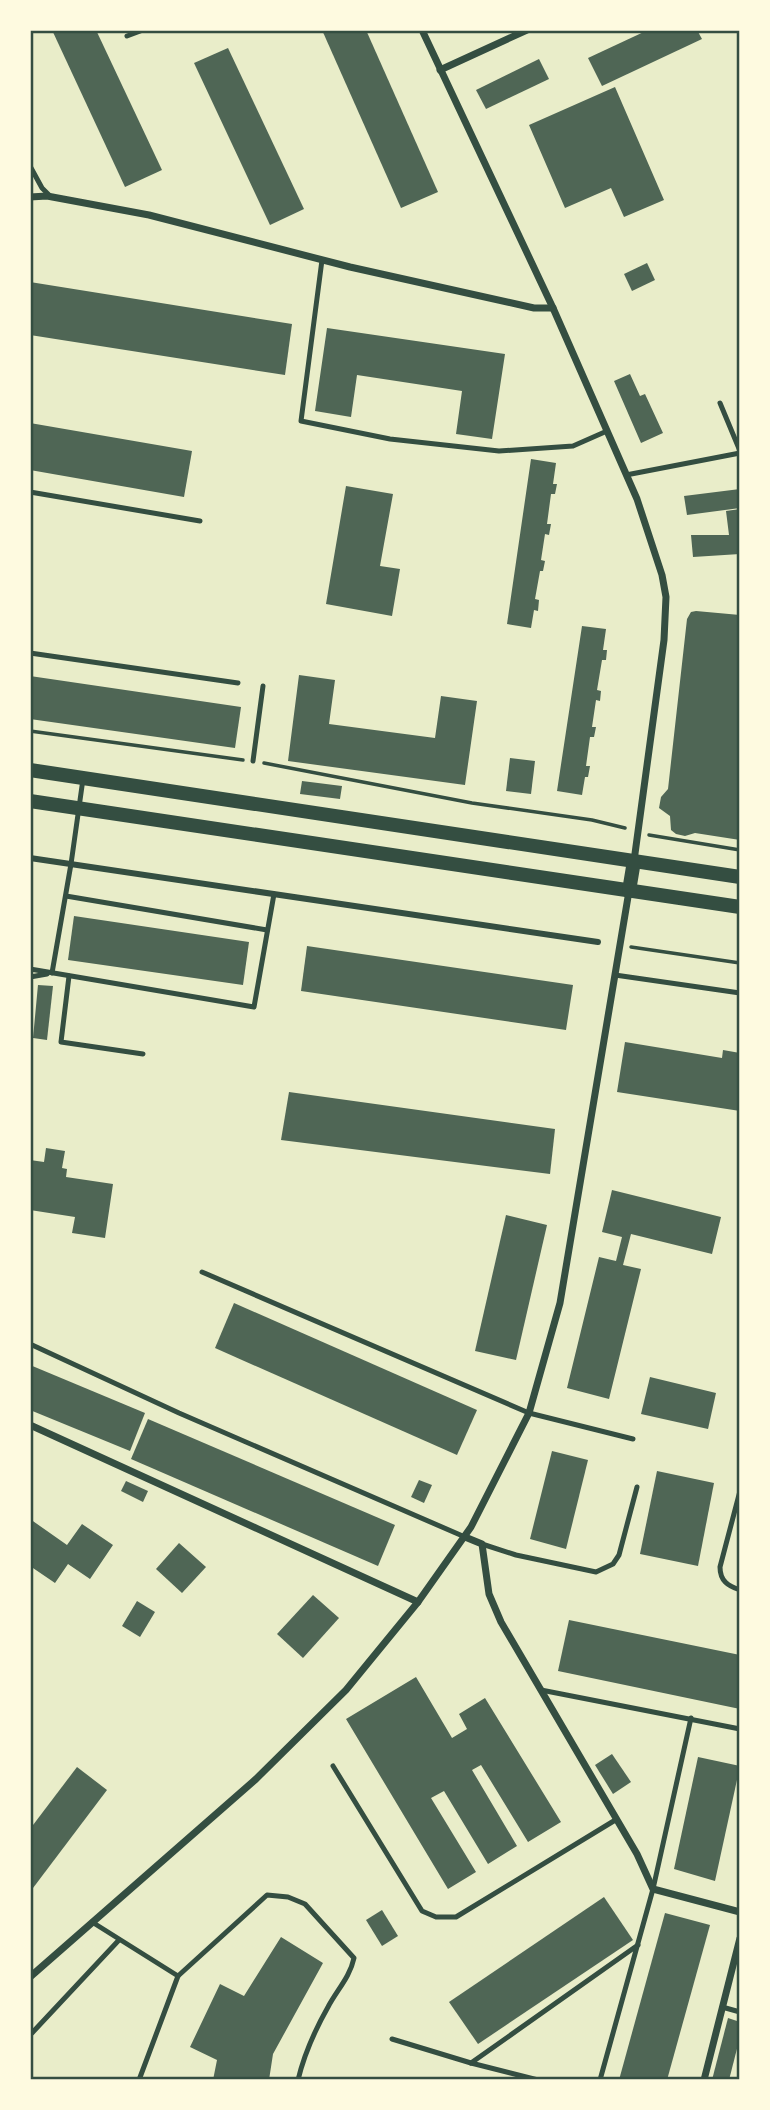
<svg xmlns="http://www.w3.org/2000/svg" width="770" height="2110" font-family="'Roboto Serif',serif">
	<rect width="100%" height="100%" fill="#e9edc9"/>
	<g fill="#4f6655">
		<path d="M52,30h44l66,140 -37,17z"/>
		<path d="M322,30h44l72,162 -37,16z"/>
		<path d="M648,30h49l5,9 -100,47 -14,-28z"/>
		<path d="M228,48l76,161 -34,16 -76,-162z"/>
		<path d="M539,59l10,20 -63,30 -10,-19z"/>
		<path d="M615,87l49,113 -40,17 -13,-29 -46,20 -36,-83z"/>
		<path d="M647,263l8,17 -23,11 -8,-17z"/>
		<path d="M30,282l262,42 -7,51 -255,-40z"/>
		<path d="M327,328l178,26 -13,85 -36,-5 6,-43 -105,-16 -6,42 -36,-6z"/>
		<path d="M630,374l10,22 5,-2 18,39 -22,10 -27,-62z"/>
		<path d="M30,423l162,28 -8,46 -154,-27z"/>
		<path d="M531,459l25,4 -3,21h4l-2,10h-4l-4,30h4l-2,11 -4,-1 -4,26 4,1 -2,10h-3l-5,28 4,1 -1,11 -4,-1 -3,18 -24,-4z"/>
		<path d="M346,486l47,8 -13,72 20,3 -8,47 -66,-12z"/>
		<path d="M740,489v19l-53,7 -3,-19z"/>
		<path d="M740,509v45l-47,3 -2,-22h38l-3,-24z"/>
		<path d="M696,611l44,4v225l-45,-7 -10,3 -9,-2 -5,-4 -1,-14 -11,-8 2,-11 7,-8 19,-170 4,-7z"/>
		<path d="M582,626l24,3 -3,21h4l-1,10h-4l-5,30 4,1 -1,10 -4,-1 -4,27h4l-2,10h-4l-4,29h4l-2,11h-3l-3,18 -25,-4z"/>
		<path d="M299,675l36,5 -6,44 106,14 6,-42 36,5 -12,84 -177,-24z"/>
		<path d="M30,676l211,31 -6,41 -205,-29z"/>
		<path d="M510,758l25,3 -4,33 -25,-3z"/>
		<path d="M302,781l40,5 -2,13 -40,-5z"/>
		<path d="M74,916l175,26 -6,43 -175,-25z"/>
		<path d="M307,946l266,39 -7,45 -265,-39z"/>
		<path d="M38,985l15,1 -6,54 -14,-2z"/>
		<path d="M625,1042l97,16 1,-8 17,3v58l-123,-19z"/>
		<path d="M289,1092l266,37 -5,45 -269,-34z"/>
		<path d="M46,1148l19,3 -3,17 5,1 -1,8 47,7 -8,54 -33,-5 3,-16 -45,-7v-50l14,2z"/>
		<path d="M612,1190l109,27 -9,37 -81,-20 -8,31 18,4 -32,130 -42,-11 32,-131 17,4 6,-24 -20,-5z"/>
		<path d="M506,1215l41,10 -31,135 -41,-9z"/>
		<path d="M234,1303l243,107 -20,45 -242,-107z"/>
		<path d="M30,1365l115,48 -15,38 -100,-41z"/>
		<path d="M650,1377l66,16 -8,36 -67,-15z"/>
		<path d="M148,1419l247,106 -17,41 -247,-107z"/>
		<path d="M552,1451l36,9 -22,89 -36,-10z"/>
		<path d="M657,1471l57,12 -16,83 -58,-12z"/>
		<path d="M419,1480l13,5 -8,18 -13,-6z"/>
		<path d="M126,1481l22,10 -5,11 -22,-11z"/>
		<path d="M30,1519l37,26 15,-21 31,21 -23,34 -22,-15 -13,19 -25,-17z"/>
		<path d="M179,1543l27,24 -24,26 -26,-24z"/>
		<path d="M313,1595l26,23 -36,40 -26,-24z"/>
		<path d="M137,1601l18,11 -15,25 -18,-11z"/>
		<path d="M569,1620l171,35v54l-182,-38z"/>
		<path d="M416,1677l36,61 15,-9 -8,-15 26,-16 76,124 -33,20 -47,-77 -9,5 45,76 -29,18 -44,-73 -13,7 45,74 -28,17 -102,-170z"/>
		<path d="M612,1754l19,28 -18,12 -18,-29z"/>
		<path d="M698,1757l42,9 -25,115 -41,-12z"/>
		<path d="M77,1767l30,23 -77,102v-63z"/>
		<path d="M604,1897l29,43 -155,104 -29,-42z"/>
		<path d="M382,1910l16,26 -16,10 -16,-26z"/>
		<path d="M665,1913l45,12 -43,155h-48z"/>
		<path d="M281,1937l42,26 -50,91 -4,26h-56l4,-20 -27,-13 30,-63 24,12z"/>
		<path d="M728,2018l12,4v15l-11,43h-17z"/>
	</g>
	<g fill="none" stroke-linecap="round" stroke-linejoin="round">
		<g stroke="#344e41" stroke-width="3.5">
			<path d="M30,731l213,29"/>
			<path d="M264,763l208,40 120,17 33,8"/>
			<path d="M649,835l91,15"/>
			<path d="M631,947l109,16"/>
		</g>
		<g stroke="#344e41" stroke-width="5">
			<path d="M127,36l16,-6"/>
			<path d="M30,166l12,22 8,8"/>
			<path d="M322,260l-21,161 89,18 109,12 74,-5 34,-15"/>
			<path d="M720,403l20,48"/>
			<path d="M626,475l114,-22"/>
			<path d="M30,492l170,29"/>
			<path d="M30,653l208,30"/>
			<path d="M253,761l10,-75"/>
			<path d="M66,896l201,34"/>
			<path d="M30,969l224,38 20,-113"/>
			<path d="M52,973l19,-109 12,-85"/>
			<path d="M615,975l125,18"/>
			<path d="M69,976l-8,66 82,12"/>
			<path d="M30,977l17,-3"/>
			<path d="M202,1272l327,141 104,26"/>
			<path d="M30,1344l149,69 286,124"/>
			<path d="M740,1491l-20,76c0,14 8,19 20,23"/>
			<path d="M482,1544l34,11 80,17 17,-8 6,-9 18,-68"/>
			<path d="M541,1690l199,39"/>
			<path d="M333,1766l89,145 14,6h20l161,-98"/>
			<path d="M92,1922l86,54 -39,104"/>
			<path d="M178,1976l89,-81 21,2 17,7 49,54c-4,19 -17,32 -26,49 -13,23 -24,48 -30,73"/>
			<path d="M722,2007l18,5"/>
			<path d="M32,2033l87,-93"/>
			<path d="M392,2039l79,24 67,17"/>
			<path d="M471,2063l167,-118"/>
			<path d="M600,2080l53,-191 38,-171"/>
		</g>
		<path stroke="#344e41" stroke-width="6" d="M30,858l568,84"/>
		<g stroke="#344e41" stroke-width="7">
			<path d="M422,30l131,278 84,191 25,76 4,22 -2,43 -30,221"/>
			<path d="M440,70l87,-40"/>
			<path d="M30,197l17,-1 102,19 201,52 184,41h19"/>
			<path d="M30,1425l388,177"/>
			<path d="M465,1537l17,7 7,50 12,28 136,232 16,35 87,23"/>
			<path d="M30,1977l226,-198 90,-89 72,-88 53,-75 58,-114 31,-110 69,-412"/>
			<path d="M704,2080l36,-142"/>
		</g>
		<g stroke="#344e41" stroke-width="14">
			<path d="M30,770l710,107"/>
			<path d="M30,801l710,106"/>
			<path d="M629,891l5,-30"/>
		</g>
	</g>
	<rect width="770" height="2110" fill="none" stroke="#fefae0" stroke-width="63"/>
	<rect x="32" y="32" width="706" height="2046" fill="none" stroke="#344e41" stroke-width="2.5"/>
</svg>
